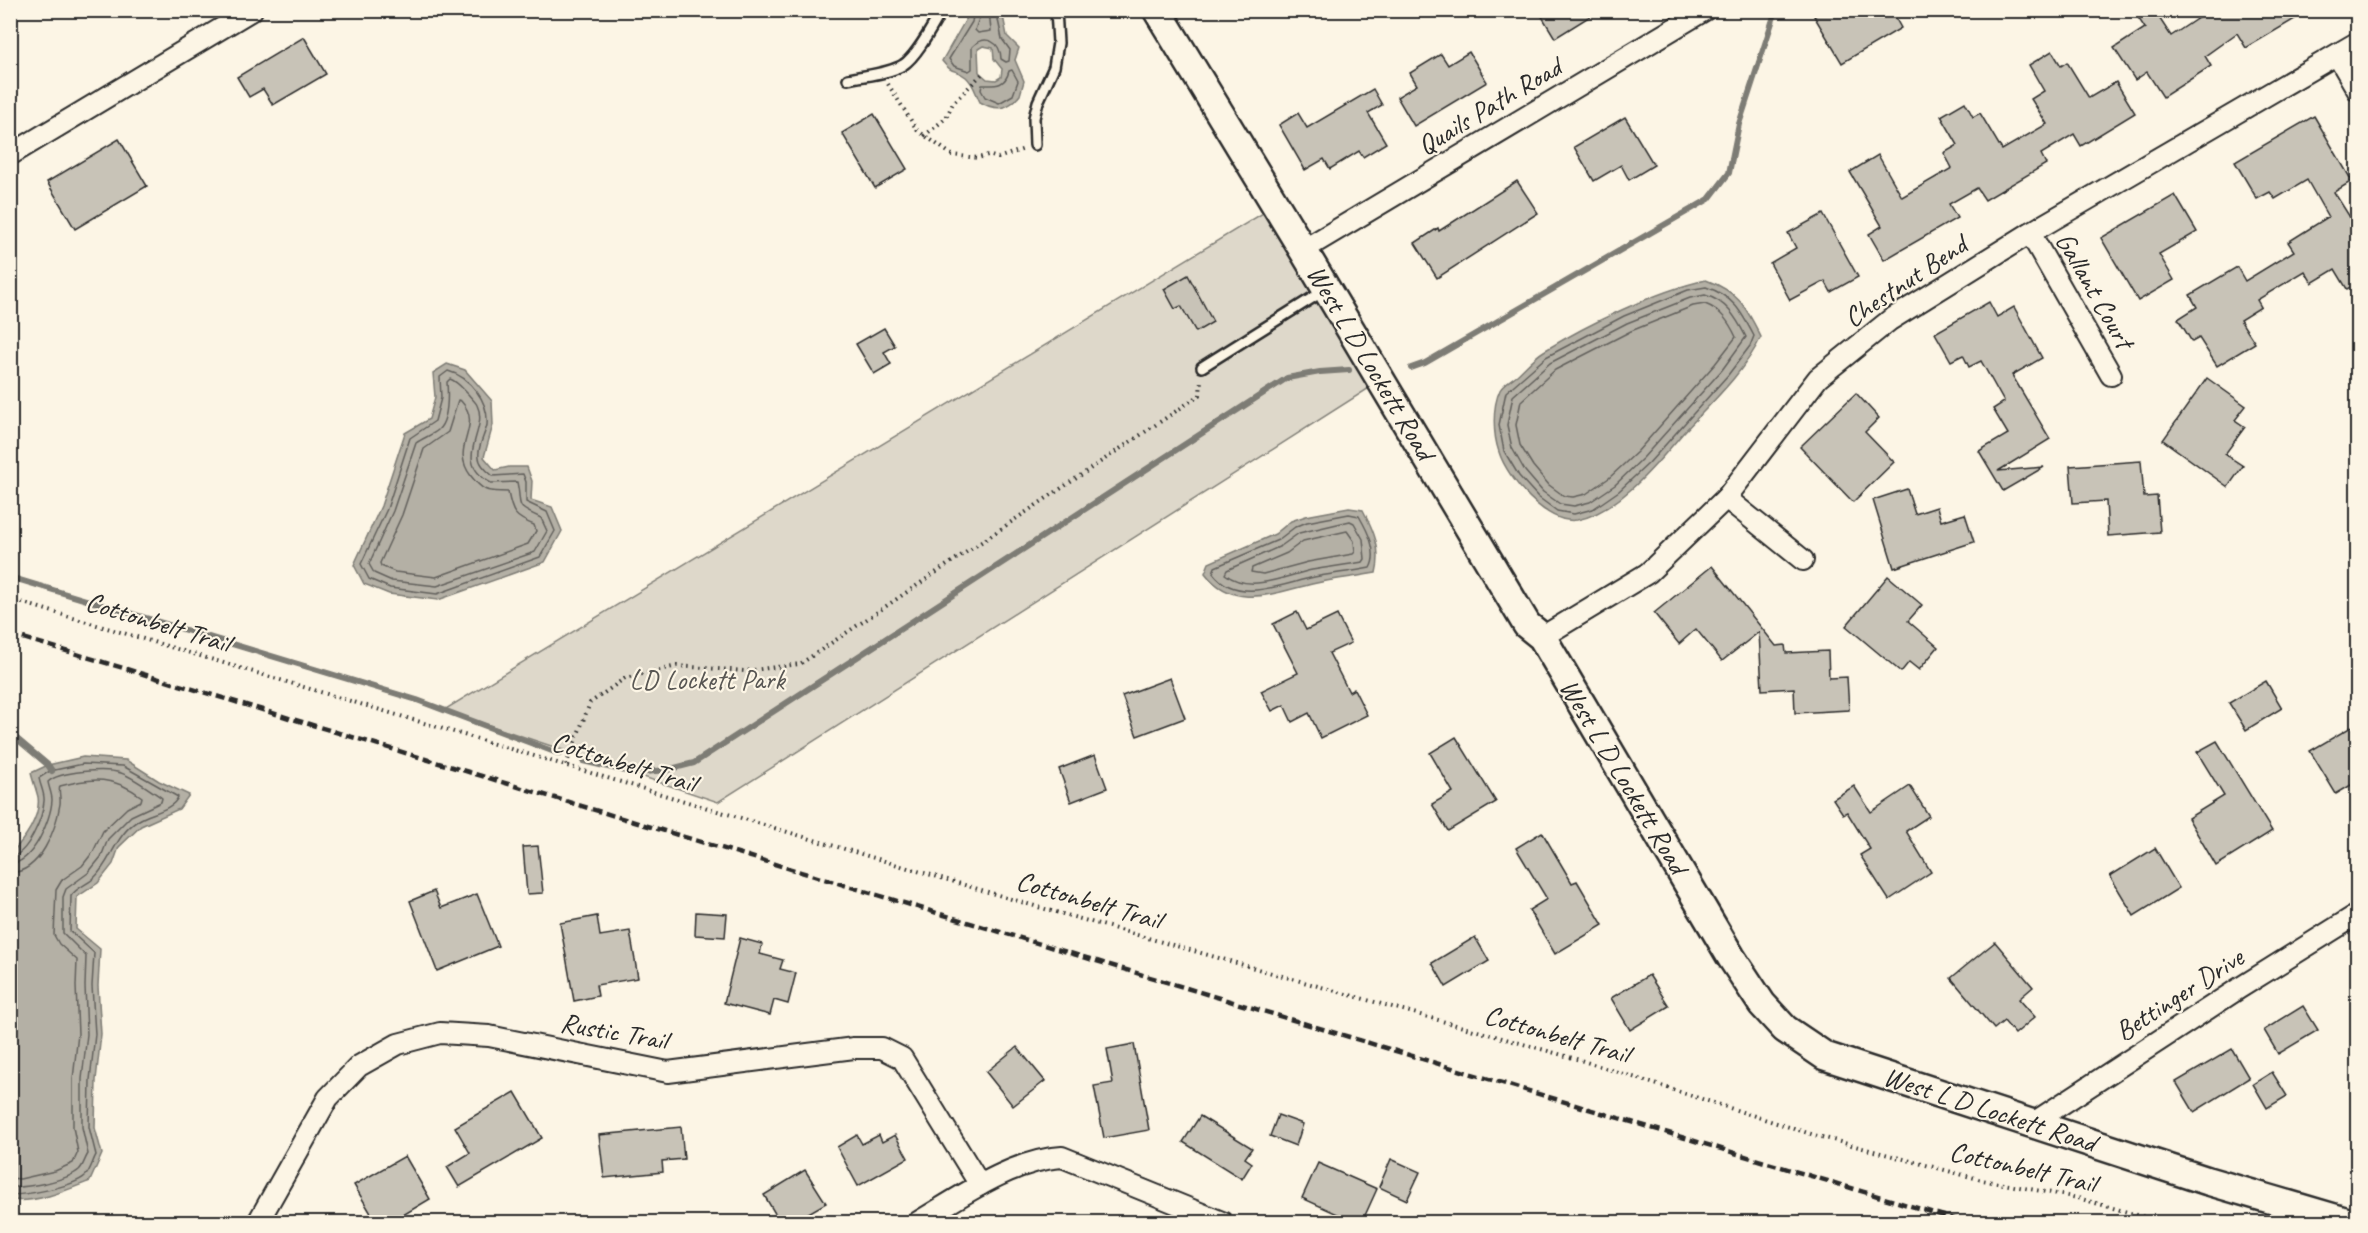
<svg xmlns="http://www.w3.org/2000/svg" width="2368" height="1233" font-family="Caveat,sans-serif">
	<rect width="100%" height="100%" fill="#fcf5e5"/>
	<filter id="ink" filterUnits="userSpaceOnUse"><feTurbulence type="fractalNoise" baseFrequency=".0167" numOctaves="2"/><feDisplacementMap in="SourceGraphic" scale="12" xChannelSelector="R" yChannelSelector="G"/><feConvolveMatrix kernelMatrix="1 2 1 2 8 2 1 2 1" color-interpolation-filters="sRGB"/></filter>
	<g filter="url(#ink)">
		<path fill="#ded8ca" stroke="#84827a" stroke-width="1.5" d="M1268,210l106,175 -656,417 -274,-92z"/>
		<g fill="#b4b0a5" stroke="#7d7b74" stroke-width="1.5" fill-rule="evenodd">
			<path d="M968,11h34l5,25 12,12 -4,12 9,21 -4,14c-12,15 -24,16 -40,7 -5,-10 -6,-18 -14,-25 -11,-9 -13,-2 -24,-16l24,-42zM983,46l10,2 1,11 8,10 -1,8 -5,3 -9,-1 -8,-7 -1,-23z"/>
			<path d="M1706,280c33,12 40,27 55,57 -17,36 -50,66 -77,95 -27,31 -65,80 -107,88 -30,5 -70,-42 -78,-68 -6,-17 -7,-45 1,-62 3,-6 12,-11 17,-15 9,-8 17,-18 27,-24 44,-27 112,-60 162,-71z"/>
			<path d="M447,364l18,6 27,31 1,24 -9,32 11,13 14,-3h18l5,14 -1,19 21,7 10,24 -17,31 -107,38 -49,-6 -25,-10 -10,-19 27,-59 24,-73 24,-14 6,-22 -2,-24z"/>
			<path d="M1349,508l14,2c11,21 19,40 13,63 -21,4 -43,6 -64,11 -38,9 -78,27 -107,-11l4,-10 66,-29 16,-13 15,-5z"/>
			<path d="M83,757l43,3 33,21 30,14 -10,14 -38,17 -22,21 -6,17 -15,19 -21,14 -1,32 24,20 -2,37 3,48 -5,46 -1,48 7,26 -12,27c-25,10 -53,22 -79,19v-347c13,-13 30,-36 27,-56 -2,-8 -5,-16 -7,-24l17,-8z"/>
		</g>
		<g fill="none" stroke-linecap="round" stroke-linejoin="round">
			<g stroke="#62605c" stroke-width="1.5">
				<path d="M974,10l-2,12 -23,37 5,7 15,5 3,-2v-22c13,-14 29,-5 29,12l5,3 3,-1 1,-11 -8,-11 -6,-29"/>
				<path d="M982,10l-7,20 3,3 13,-2 -2,-21"/>
				<path d="M1012,70l6,11 -5,14 -14,8 -14,-6 -4,-7 1,-5c13,0 23,2 27,-14z"/>
				<path d="M1706,287c27,9 35,24 48,49l-4,10 -22,29 -79,88 -30,28 -26,18 -19,5 -17,-3 -19,-14 -19,-21 -15,-25 -5,-26 7,-33 40,-35 78,-41 64,-26z"/>
				<path d="M1705,295c21,6 31,22 41,42l-24,33 -79,88 -28,27 -25,17 -16,4 -14,-2 -17,-12 -18,-21 -13,-23 -5,-23 6,-29 37,-33 77,-40 63,-25z"/>
				<path d="M1705,304c16,6 24,18 31,33l-21,27 -78,88 -28,26 -23,16 -13,3 -9,-1 -15,-11 -16,-19 -13,-21 -4,-20 5,-24 34,-31 76,-39 62,-25z"/>
				<path d="M448,371c22,6 41,30 39,54 -2,10 -10,22 -8,32 0,7 9,15 14,19l30,-2 3,8v20l21,10 8,19 -15,26 -103,37 -47,-6 -21,-9 -8,-15 26,-55 23,-71 25,-17 6,-23 -1,-21z"/>
				<path d="M450,379c8,3 12,9 18,15 3,4 8,8 9,11 13,26 -27,55 14,78l26,-1c6,26 -5,23 24,36l6,13 -12,21 -98,34 -45,-5 -18,-8 -5,-9 24,-53 23,-68c7,-5 16,-8 22,-13 11,-10 10,-34 9,-48z"/>
				<path d="M458,400l3,1c24,26 -13,45 10,75 14,18 18,15 37,16 4,21 6,25 26,33l2,6 -8,13 -92,33 -41,-5 -14,-6 -1,-3 22,-48 22,-66 24,-17z"/>
				<path d="M1349,514l10,2c8,14 20,36 11,52 -20,4 -41,6 -60,10 -30,7 -74,26 -97,-5l2,-6 63,-27 17,-13 12,-5z"/>
				<path d="M1350,521l4,2 9,16 2,20 -2,3c-17,3 -34,5 -51,8 -28,6 -62,24 -87,4l2,-4 54,-24 18,-13z"/>
				<path d="M1347,531l7,10 1,11 -2,2 -45,8 -45,12 -12,-2 1,-4 35,-15 16,-12z"/>
				<path d="M10,857c18,-2 33,-40 34,-56 1,-7 -4,-16 -5,-23l11,-7 33,-7 40,2 55,31c-5,13 -28,16 -39,23 -25,15 -27,42 -46,59 -7,6 -17,9 -22,17l-1,35 24,22 -2,33 3,48 -5,46 -1,47 7,28c-3,5 -6,17 -11,21 -12,11 -59,19 -75,19"/>
				<path d="M10,864c23,-1 41,-44 42,-64 0,-6 -3,-12 -4,-18 11,-11 58,-14 73,-9 12,4 31,18 41,25l-1,4 -30,14 -23,23 -7,18 -13,16 -22,16 -3,8v36l23,23 -1,30 2,48 -5,45v48l6,27c-3,4 -5,13 -9,16 -13,11 -52,18 -69,17"/>
				<path d="M10,873c31,-1 46,-44 50,-69 1,-7 -2,-13 0,-18 33,-9 54,-10 82,11l-1,4 -14,7 -24,23 -10,21 -11,14 -20,14 -6,10 -2,45 5,9 18,16 -1,26 2,48 -5,45v48l5,25 -5,11 -18,8 -35,8 -10,-1"/>
			</g>
			<g stroke="#7d7b74" stroke-width="6">
				<path d="M1411,368l14,-5 284,-164 20,-26 10,-49 37,-114"/>
				<path d="M10,577l407,123 143,54"/>
				<path d="M10,733l38,32 4,6"/>
				<path d="M583,761l51,12 33,-3 27,-7 593,-385 33,-6 29,-2"/>
			</g>
		</g>
		<g fill="#c8c3b7" stroke="#2b2b2b" stroke-width="1.5">
			<path d="M1538,10h62l-45,28z"/>
			<path d="M1824,10h67l10,18 -59,35 -28,-47z"/>
			<path d="M2146,10h8l17,26 39,-26h100l-64,38 -9,-15 -32,23 6,10 -48,31 -16,-25 -12,8 -21,-32 31,-20 -8,-12z"/>
			<path d="M304,37l22,37 -53,31 -10,-16 -14,8 -12,-20z"/>
			<path d="M2052,51l9,15 6,-4 22,36 27,-16 19,31 -54,33 -7,-12 -33,20 5,10 -61,36 -8,-12 -28,16 8,14 -73,42 -15,-26 13,-8 -32,-54 28,-17 24,42 50,-29 -8,-15 14,-8 -17,-29 24,-14 8,15 7,-4 22,37 45,-26 -16,-25 13,-8 -15,-26z"/>
			<path d="M1469,52l18,30 -73,44 -17,-29 20,-12 -7,-12 31,-19 7,11z"/>
			<path d="M1373,89l9,16 -14,8 18,30 -23,14 -4,-6 -29,18 -6,-10 -19,11 -26,-45 19,-12 9,15z"/>
			<path d="M874,114l33,55 -32,19 -33,-55z"/>
			<path d="M2314,116l38,65 -18,11 24,38v53l-11,6 -12,-20 -23,14 -7,-12 -48,29 4,7 -21,13 15,23 -38,23 -18,-28 -7,4 -14,-23 19,-12 -7,-12 47,-28 8,14 49,-30 -6,-9 40,-25 -21,-37 -32,19 -5,-7 -13,7 -22,-37z"/>
			<path d="M1625,117l29,48 -25,15 -8,-15 -27,16 -20,-34z"/>
			<path d="M119,139l28,47 -72,43 -28,-47z"/>
			<path d="M1517,181l21,32 -101,65 -22,-35 23,-15 1,3z"/>
			<path d="M2175,195l22,37 -38,22 15,26 -36,21 -37,-63z"/>
			<path d="M1823,214l35,63 -27,15 -6,-11 -35,19 -20,-37 26,-15 -8,-15z"/>
			<path d="M1188,275l25,47 -17,10 -15,-26 -6,3 -11,-20z"/>
			<path d="M1989,302l8,15 17,-10 28,51 -30,17 38,64 -52,32 46,-4 -41,24 -24,-40 29,-17 -15,-25 11,-7 -23,-41 -12,6 -6,-12 -12,6 -16,-28z"/>
			<path d="M884,328l11,18 -11,6 7,12 -17,10 -18,-30z"/>
			<path d="M2207,378l39,28 -11,14 10,7 -20,27 18,12 -15,21 -65,-47z"/>
			<path d="M1856,393l23,25 -14,14 29,30 -41,40 -53,-55z"/>
			<path d="M2141,461l3,36 13,-1 3,36 -52,4 -2,-35 -33,2 -3,-37z"/>
			<path d="M1907,489l8,25 22,-7 4,14 24,-7 9,28 -80,26 -21,-68z"/>
			<path d="M1712,566l64,80 9,-1 1,8 42,-2 1,27 18,-1 2,33 -54,3 -1,-25 -32,2 -3,-58 -37,29 -26,-32 -17,15 -25,-31z"/>
			<path d="M1888,576l34,29 -14,16 30,26 -19,23 -10,-8 -8,10 -55,-46z"/>
			<path d="M1297,612l9,18 31,-15 14,28 -22,10 20,39 5,-3 13,26 -46,23 -12,-25 -17,9 -8,-17 -12,6 -11,-20 37,-18 -25,-49z"/>
			<path d="M1170,678l15,40 -48,18 -15,-40z"/>
			<path d="M2266,681l16,27 -36,22 -17,-27z"/>
			<path d="M2358,723v58l-22,13 -26,-43z"/>
			<path d="M1456,737l40,65 -48,29 -16,-27 21,-12 -23,-39z"/>
			<path d="M2217,741l55,90 -56,35 -28,-48 36,-22 -27,-44z"/>
			<path d="M1095,755l12,33 -36,14 -12,-33z"/>
			<path d="M1854,786l17,26 39,-26 19,30 -23,15 25,41 -42,28 -29,-45 10,-6 -23,-37 -4,2 -10,-15z"/>
			<path d="M1542,832l30,51 5,-2 26,44 -48,29 -26,-44 18,-11 -31,-51z"/>
			<path d="M538,846l5,47 -16,1 -4,-47z"/>
			<path d="M2155,848l24,40 -45,28 -24,-40z"/>
			<path d="M434,891l7,17 36,-14 21,52 -61,25 -27,-70z"/>
			<path d="M696,912l31,2 -2,23 -30,-2z"/>
			<path d="M597,916l3,20 30,-5 8,47 -42,7 2,11 -24,5 -14,-78z"/>
			<path d="M1475,937l14,24 -43,26 -14,-24z"/>
			<path d="M740,938l22,6 -2,10 23,6 -3,9 16,4 -8,31 -14,-4 -4,15 -46,-12z"/>
			<path d="M1995,942l38,45 -14,12 16,18 -20,17 -11,-13 -10,8 -43,-51z"/>
			<path d="M1649,975l20,31 -39,24 -19,-32z"/>
			<path d="M2303,1006l15,24 -40,24 -14,-24z"/>
			<path d="M1134,1044l15,86 -45,8 -10,-52 19,-3 -6,-34z"/>
			<path d="M1017,1047l28,34 -32,25 -27,-34z"/>
			<path d="M2232,1049l17,29 -55,34 -18,-30z"/>
			<path d="M2272,1072l15,24 -20,12 -14,-24z"/>
			<path d="M515,1092l27,46 -83,49 -12,-20 23,-14 -15,-26z"/>
			<path d="M1278,1115l25,9 -7,22 -26,-10z"/>
			<path d="M1200,1116l52,32 -7,10 7,5 -10,16 -59,-37z"/>
			<path d="M681,1127l3,32 -22,2 1,11 -59,6 -5,-43z"/>
			<path d="M857,1135l5,9 17,-9 3,7 13,-7 13,23 -50,28 -21,-39z"/>
			<path d="M405,1156l25,43 -27,16 5,7h-32l-22,-37z"/>
			<path d="M1391,1159l29,13 -13,28 -28,-13z"/>
			<path d="M1318,1163l59,26 -15,33h-7l-53,-24z"/>
			<path d="M805,1170l21,33 -33,19h-13l-16,-27z"/>
		</g>
		<g fill="none" stroke-linecap="round" stroke-linejoin="round">
			<g stroke="#2b2b2b" stroke-width="14">
				<g id="service">
					<path d="M848,79c18,-4 39,-5 55,-14 14,-9 30,-40 39,-55"/>
					<path d="M1035,145l-1,-27 4,-16 16,-35 4,-24 -2,-33"/>
					<path d="M1202,367l123,-77"/>
				</g>
			</g>
			<g stroke="#2b2b2b" stroke-width="24">
				<g id="minor">
					<path d="M2337,55l21,36"/>
					<path d="M10,155l242,-145"/>
					<path d="M2030,233l81,142"/>
					<path d="M1303,250l402,-240"/>
					<path d="M1726,498l77,62"/>
					<path d="M1542,637l106,-64 78,-75 92,-120 72,-58 140,-87 328,-191"/>
					<path d="M2033,1123l205,-134 120,-75"/>
					<path d="M258,1222l70,-124 31,-32 39,-22 42,-11 49,3 179,36 186,-24h28l20,10 78,127"/>
					<path d="M918,1222c42,-25 94,-62 144,-65l160,65"/>
				</g>
			</g>
			<g stroke="#2b2b2b" stroke-width="32">
				<path id="secondary" d="M1157,10l146,240 224,375 15,12 189,320 31,47 23,25 40,27 383,125 140,41"/>
			</g>
			<g stroke="#2b2b2b" stroke-width="4" stroke-dasharray="1.5 4.5" stroke-linecap="butt">
				<path d="M888,84l29,46 35,25 26,3 10,-3 10,3 26,-9"/>
				<path d="M924,136l22,-18 7,-15 30,-30"/>
				<path d="M10,599l1028,308 542,153 234,75 168,45 96,18 84,24"/>
				<path d="M566,765l24,-62 35,-25 52,-12 68,5 55,-7 400,-269 1,-16"/>
			</g>
			<use href="#service" stroke="#fcf5e5" stroke-width="9"/>
			<use href="#minor" stroke="#fcf5e5" stroke-width="20"/>
			<use href="#secondary" stroke="#fcf5e5" stroke-width="27"/>
			<path stroke="#2b2b2b" stroke-width="4.5" stroke-dasharray="9 4.5" stroke-linecap="butt" d="M10,634l1954,588"/>
		</g>
	</g>
	<g text-anchor="middle" dominant-baseline="central" stroke-width="4.5" stroke-linejoin="round" paint-order="stroke">
		<g font-size="28" fill="#2b2b2b" stroke="#fcf5e5">
			<text transform="translate(1489 106) rotate(-31)">Quails Path Road</text>
			<text transform="translate(1905 281) rotate(-34)">Chestnut Bend</text>
			<text transform="translate(2095 290) rotate(60)">Gallant Court</text>
			<text transform="translate(1371 362) rotate(59)">West L D Lockett Road</text>
			<text transform="translate(158 622) rotate(17)">Cottonbelt Trail</text>
			<text transform="translate(624 762) rotate(17)">Cottonbelt Trail</text>
			<text transform="translate(1624 776) rotate(59)">West L D Lockett Road</text>
			<text transform="translate(1089 900) rotate(16)">Cottonbelt Trail</text>
			<text transform="translate(2179 994) rotate(-33)">Bettinger Drive</text>
			<text transform="translate(614 1031) rotate(10)">Rustic Trail</text>
			<text transform="translate(1557 1034) rotate(16)">Cottonbelt Trail</text>
			<text transform="translate(1990 1109) rotate(18)">West L D Lockett Road</text>
			<text transform="translate(2023 1167) rotate(13)">Cottonbelt Trail</text>
		</g>
		<g font-size="28" fill="#585653" stroke="#fcf5e5">
			<text x="707" y="679">LD Lockett Park</text>
		</g>
	</g>
	<rect width="2368" height="1233" fill="none" stroke="#fcf5e5" stroke-width="36"/>
	<rect x="18" y="18" width="2332" height="1197" fill="none" stroke="#2b2b2b" stroke-width="2" filter="url(#ink)"/>
</svg>
